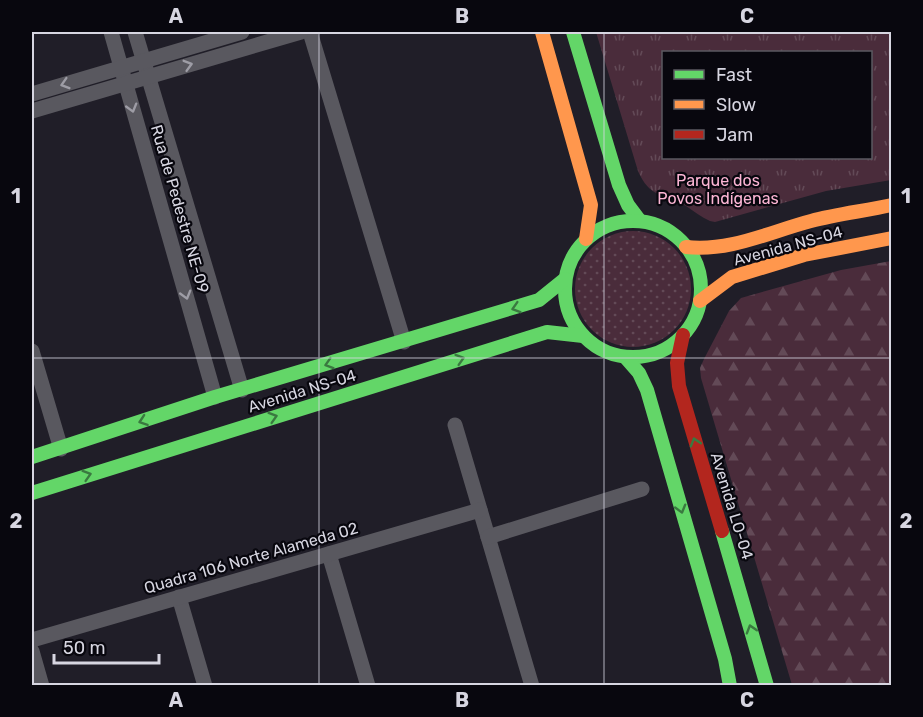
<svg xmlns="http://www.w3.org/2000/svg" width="923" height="717" font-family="Rubik,sans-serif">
	<defs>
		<pattern id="grass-dots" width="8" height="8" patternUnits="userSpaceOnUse" patternTransform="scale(1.5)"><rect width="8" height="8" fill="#4a2c3b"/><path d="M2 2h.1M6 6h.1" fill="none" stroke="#634a57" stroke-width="1.8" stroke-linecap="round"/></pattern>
		<pattern id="forest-firs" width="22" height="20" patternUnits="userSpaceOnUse" patternTransform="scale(1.5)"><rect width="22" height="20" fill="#4a2c3b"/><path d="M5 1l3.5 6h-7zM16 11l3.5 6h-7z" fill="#634a57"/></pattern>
		<pattern id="park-tufts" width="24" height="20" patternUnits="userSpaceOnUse" patternTransform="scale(1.5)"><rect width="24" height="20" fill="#4a2c3b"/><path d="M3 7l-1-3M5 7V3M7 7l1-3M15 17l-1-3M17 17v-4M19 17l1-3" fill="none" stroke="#634a57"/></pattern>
	</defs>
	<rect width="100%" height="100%" fill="#201e28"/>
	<circle fill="url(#grass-dots)" cx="633" cy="289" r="58"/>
	<path fill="url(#forest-firs)" d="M891,261v424h-99l-91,-307 -1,-10 4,-9 25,-48 12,-13 100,-28z"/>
	<path fill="url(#park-tufts)" fill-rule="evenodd" d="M596,32h295v148l-65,11 -111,31 -5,-1c-9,-4 -16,-10 -24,-15 -24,-13 -36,-8 -48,-35zM664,52h206v106h-206z"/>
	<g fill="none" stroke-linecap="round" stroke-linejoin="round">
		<g stroke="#59585f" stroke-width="15">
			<path d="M111,32l104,365"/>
			<path d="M135,32l107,358"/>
			<path d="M310,32l94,310"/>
			<path d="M32,94l210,-62"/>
			<path d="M32,111l269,-79"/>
			<path d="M32,351l29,98"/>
			<path d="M455,425l77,261"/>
			<path d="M488,537l154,-48"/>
			<path d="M329,554l39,132"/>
			<path d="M179,597l26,89"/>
			<path d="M32,640l448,-130"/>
			<path d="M32,651l10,35"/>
		</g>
		<g stroke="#63d668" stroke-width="14">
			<path d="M573,32l46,153 9,20 12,16"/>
			<circle cx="633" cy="289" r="68"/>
			<path d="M625,357l14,16 8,17 78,269 5,27"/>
			<path d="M32,457l183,-60 324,-97 26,-21"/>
			<path d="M32,493l515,-161 36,4"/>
			<path d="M722,531l45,155"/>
		</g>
		<g stroke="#ff974d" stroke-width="14">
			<path d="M542,32l49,173 -5,34"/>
			<path d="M686,247c44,5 83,-15 125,-26 26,-7 54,-10 81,-16"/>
			<path d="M700,301l32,-24 72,-22 88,-17"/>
		</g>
		<path stroke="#b3261e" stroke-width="14" d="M683,335l-6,28 2,23 43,145"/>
	</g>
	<defs><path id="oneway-chevron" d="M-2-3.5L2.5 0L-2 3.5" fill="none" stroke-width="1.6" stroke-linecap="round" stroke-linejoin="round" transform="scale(1.5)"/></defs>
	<g stroke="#9e9da6">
		<use href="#oneway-chevron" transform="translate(188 65) rotate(-16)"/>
		<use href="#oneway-chevron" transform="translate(65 84) rotate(163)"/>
		<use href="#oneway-chevron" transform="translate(132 108) rotate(74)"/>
		<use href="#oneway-chevron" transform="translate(186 295) rotate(74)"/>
	</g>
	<g stroke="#3a7940">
		<use href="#oneway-chevron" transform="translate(516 308) rotate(163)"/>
		<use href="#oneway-chevron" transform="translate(460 359) rotate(-17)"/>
		<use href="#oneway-chevron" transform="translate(329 364) rotate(163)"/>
		<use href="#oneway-chevron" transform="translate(273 417) rotate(-17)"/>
		<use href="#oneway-chevron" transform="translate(143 421) rotate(161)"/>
		<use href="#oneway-chevron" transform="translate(695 442) rotate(-107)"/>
		<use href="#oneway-chevron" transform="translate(87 475) rotate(-17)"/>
		<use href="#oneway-chevron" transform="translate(681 509) rotate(74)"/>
		<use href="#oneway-chevron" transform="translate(751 629) rotate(-107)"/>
	</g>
	<path fill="none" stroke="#d7d6e1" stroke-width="1.5" stroke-opacity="0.55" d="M319,32v654M604,32v654M32,358h860"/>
	<g text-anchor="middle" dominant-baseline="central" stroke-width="4.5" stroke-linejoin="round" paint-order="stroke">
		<g font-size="16" fill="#fcb5d4" stroke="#08070e">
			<text x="718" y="180">Parque dos<tspan x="718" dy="18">Povos Indígenas</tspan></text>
		</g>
		<g font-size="16" fill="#d7d6e1" stroke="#08070e">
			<text transform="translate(180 209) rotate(74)">Rua de Pedestre NE-09</text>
			<text transform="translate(788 246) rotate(-15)">Avenida NS-04</text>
			<text transform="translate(302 391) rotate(-17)">Avenida NS-04</text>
			<text transform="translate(732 506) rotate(73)">Avenida LO-04</text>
			<text transform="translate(251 558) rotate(-16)">Quadra 106 Norte Alameda 02</text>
		</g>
	</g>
	<rect width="923" height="717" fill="none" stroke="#08070e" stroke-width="66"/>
	<rect x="662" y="51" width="210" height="108" fill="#08070e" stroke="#5b5a62" stroke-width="1.5"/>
	<rect x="674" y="70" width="30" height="9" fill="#63d668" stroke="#5b5a62" stroke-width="1.5"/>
	<text x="716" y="81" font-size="18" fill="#d7d6e1">Fast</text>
	<rect x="674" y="100" width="30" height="9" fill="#ff974d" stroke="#5b5a62" stroke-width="1.5"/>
	<text x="716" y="111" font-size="18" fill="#d7d6e1">Slow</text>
	<rect x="674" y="130" width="30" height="9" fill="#b3261e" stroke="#5b5a62" stroke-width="1.5"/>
	<text x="716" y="141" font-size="18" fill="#d7d6e1">Jam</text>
	<path d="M54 654v9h105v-9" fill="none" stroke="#d7d6e1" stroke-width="3"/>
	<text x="63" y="654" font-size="18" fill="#d7d6e1" stroke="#08070e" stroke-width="4.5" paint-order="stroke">50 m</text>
	<rect x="33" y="33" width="857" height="651" fill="none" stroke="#d7d6e1" stroke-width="2"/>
	<g font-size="20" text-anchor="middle" font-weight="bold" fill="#d7d6e1">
		<text x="176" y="23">A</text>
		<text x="462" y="23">B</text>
		<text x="747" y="23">C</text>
		<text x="16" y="203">1</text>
		<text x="906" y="203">1</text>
		<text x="16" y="528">2</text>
		<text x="906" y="528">2</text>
		<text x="176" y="707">A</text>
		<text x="462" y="707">B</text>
		<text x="747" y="707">C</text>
	</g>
</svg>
